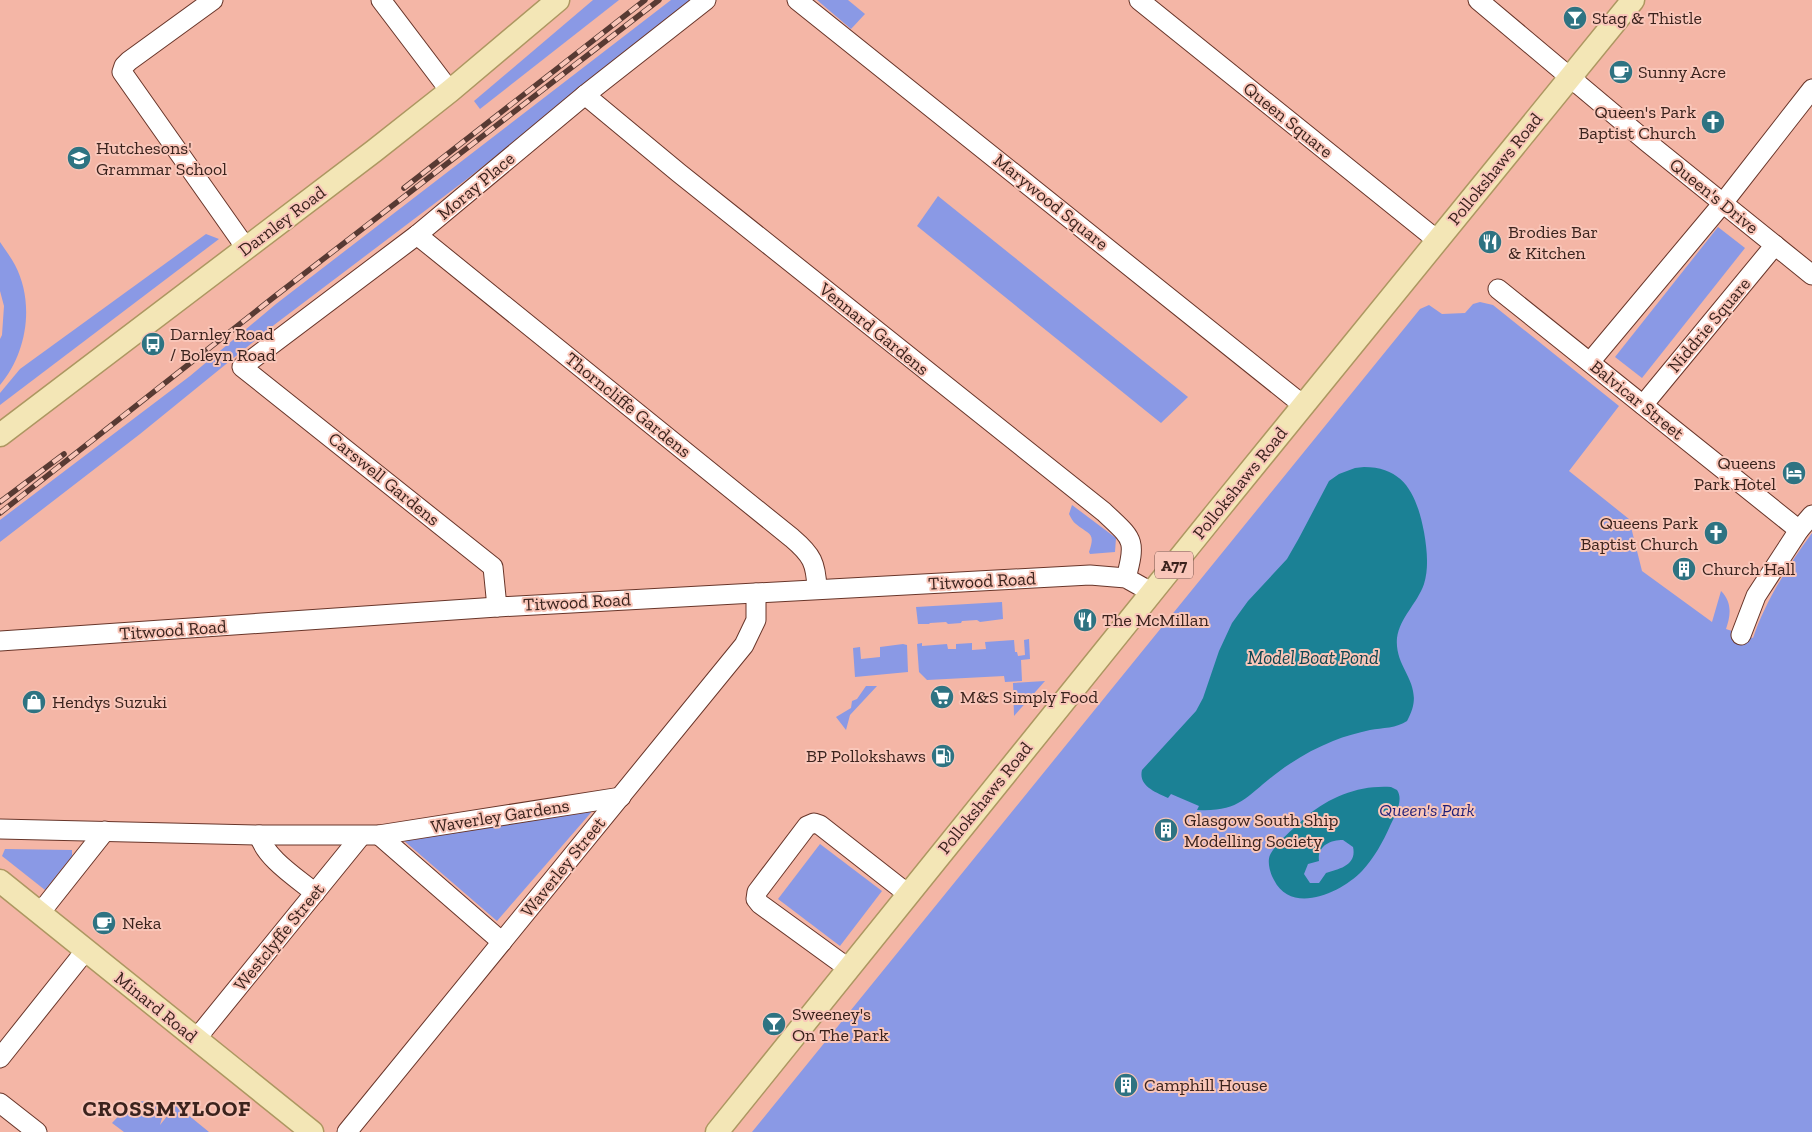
<svg xmlns="http://www.w3.org/2000/svg" width="1812" height="1132" font-family="'Zilla Slab',serif">
	<rect width="100%" height="100%" fill="#f4b6a6"/>
	<g fill="#8a99e5">
		<path d="M593,0h26l-139,109 -6,-8z"/>
		<path d="M671,0h23l-227,179 -193,146 -134,109 -140,108v-22l190,-144 86,-72z"/>
		<path d="M817,0h31l17,14 -14,15z"/>
		<path d="M938,196l250,201 -27,26 -15,-12 -229,-185z"/>
		<path d="M1718,227l27,21 -103,130 -27,-21z"/>
		<path d="M206,234l13,5 -219,166v-12l20,-24z"/>
		<path d="M0,242c5,8 11,15 15,23 20,38 12,88 -15,120v-46l2,-4 2,-29 -4,-15z"/>
		<path d="M1480,302l13,3 126,101 -50,65 60,48 13,52 70,51 9,-31c11,11 10,24 5,38l27,9c13,-38 35,-72 59,-105v599h-1060l668,-823 9,-4 13,9 23,-1 8,-9z"/>
		<path d="M1072,505l44,33 -1,14 -25,2 -1,-2c7,-20 0,-17 -13,-28 -3,-2 -5,-6 -7,-10z"/>
		<path d="M1002,602l1,17 -23,3 -3,-2 -15,1 -1,2 -13,1 -2,-2 -16,1 -1,1h-11l-2,-17z"/>
		<path d="M1029,639l1,20 -9,1 1,21 -17,1 -1,-6 -77,4 -8,-8 -2,-28 5,-1v3l25,-2 1,5h8v-5l16,-1v7l14,-1 -1,-7 29,-2 1,12h2l1,4 7,-1 -1,-15z"/>
		<path d="M903,644l4,1 1,27 -53,5 -2,-29 7,-1 1,12 19,-2v-10z"/>
		<path d="M1045,681l-31,35 -1,-33z"/>
		<path d="M866,686h11l-27,29 -4,15 -10,-13 15,-9 1,-7 5,-2z"/>
		<path d="M595,808l-98,113 -95,-82z"/>
		<path d="M820,844l62,47 -42,55 -62,-47z"/>
		<path d="M5,849l67,1v6l-27,34 -43,-34z"/>
		<path d="M149,1101l10,3 4,11 -3,10 16,-20 33,27h-85l-12,-9 20,-21z"/>
	</g>
	<g fill="#1b8195" fill-rule="evenodd">
		<path d="M1364,467c41,0 53,29 60,65 3,17 5,36 0,52 -7,20 -24,33 -27,54 -3,33 31,46 10,83 -10,7 -25,7 -37,9 -12,3 -25,6 -37,11 -20,8 -39,19 -56,32 -32,24 -36,39 -80,37l2,-4 -28,-12 -3,4c-12,-6 -30,-12 -26,-28l54,-59 7,-13 16,-47 13,-28 16,-22 39,-42 12,-21 30,-57 10,-7 16,-6z"/>
		<path d="M1391,787l6,3c7,10 -2,26 -7,36 -7,16 -16,32 -28,45 -20,21 -70,45 -88,9 -4,-7 -7,-18 -4,-25 6,-12 27,-30 37,-39 24,-20 53,-31 84,-29zM1343,840l10,7c4,18 -13,22 -27,26l-7,10h-9l-6,-9 4,-10 11,-3c-2,-15 11,-21 24,-21z"/>
	</g>
	<g fill="none" stroke-linecap="round" stroke-linejoin="round">
		<g stroke="#683529" stroke-width="21">
			<g id="minor">
				<path d="M213,0l-84,61 -5,5 -2,6 124,176"/>
				<path d="M381,0l69,91"/>
				<path d="M797,0l506,405"/>
				<path d="M1139,0l298,240"/>
				<path d="M1478,0l169,142 165,133"/>
				<path d="M585,95l94,78 425,339c28,27 33,26 22,66"/>
				<path d="M417,235l375,303c20,17 24,25 25,51"/>
				<path d="M1498,289l301,241"/>
				<path d="M1590,362l133,-159 89,-114"/>
				<path d="M1643,405l132,-160"/>
				<path d="M497,607l-4,-40 -251,-200 175,-132 168,-140 121,-95"/>
				<path d="M1741,635l15,-39 43,-66 13,-15"/>
				<path d="M0,641l497,-34 593,-32 36,3 25,14"/>
				<path d="M0,829l259,6h120l242,-38"/>
				<path d="M259,835c6,23 38,43 56,58"/>
				<path d="M379,835l123,107"/>
				<path d="M40,913l65,-82"/>
				<path d="M848,968l-88,-64 -4,-5 1,-7 50,-66 7,-3 6,2 88,69"/>
				<path d="M196,1039l165,-203"/>
				<path d="M0,1058l86,-108"/>
				<path d="M0,1103l37,29"/>
				<path d="M347,1132l397,-487 12,-25v-27"/>
			</g>
		</g>
		<g stroke="#ad9761" stroke-width="25">
			<g id="major">
				<path d="M0,435l374,-284 76,-60 108,-91"/>
				<path d="M0,881l312,251"/>
				<path d="M717,1132l498,-618 418,-514"/>
			</g>
		</g>
		<use href="#minor" stroke="#fff" stroke-width="19"/>
		<use href="#major" stroke="#f3e6b6" stroke-width="22"/>
		<g stroke="#583a33" stroke-width="5.5">
			<g id="rail">
				<path d="M404,188l241,-188"/>
				<path d="M0,502l64,-48"/>
				<path d="M0,513l274,-216 385,-297"/>
			</g>
		</g>
		<use href="#rail" stroke="#f9c6b9" stroke-width="4" stroke-dasharray="11" stroke-linecap="butt"/>
	</g>
	<defs>
		<g id="bar-disc" transform="scale(1.25)"><circle r="9.5" fill="#2e7382" stroke="#f9c6b9"/><path d="M-6-5H6L.8 .8V4.5H3.5V6h-7V4.5H-.8V.8Z" fill="#fff"/></g>
		<g id="cafe-disc" transform="scale(1.25)"><circle r="9.5" fill="#2e7382" stroke="#f9c6b9"/><path d="M-5.5-4.5H6V0H3Q3 3.5 0 3.5H-2.5Q-5.5 3.5-5.5 0ZM3-3.2v2h1.7v-2ZM-6 4.5H4V6H-6Z" fill="#fff"/></g>
		<g id="church-disc" transform="scale(1.25)"><circle r="9.5" fill="#2e7382" stroke="#f9c6b9"/><path d="M-1.2-6h2.4v3.5h3.3v2.4h-3.3V6h-2.4V-.1h-3.3v-2.4h3.3Z" fill="#fff"/></g>
		<g id="school-disc" transform="scale(1.25)"><circle r="9.5" fill="#2e7382" stroke="#f9c6b9"/><path d="M0-5L7-2L0 1L-7-2ZM-4 1L0 2.5L4 1V4Q0 6-4 4Z" fill="#fff"/></g>
		<g id="restaurant-disc" transform="scale(1.25)"><circle r="9.5" fill="#2e7382" stroke="#f9c6b9"/><path d="M-5-6h1v4h1v-4h1v4h1v-4h1v5L-1.5 .5V6h-2V.5L-5-1ZM5-6V6H3V1.5H1.5Q1.5-4 5-6Z" fill="#fff"/></g>
		<g id="bus-disc" transform="scale(1.25)"><circle r="9.5" fill="#2e7382" stroke="#f9c6b9"/><path d="M-5-6H5V4H4V6H2V4H-2V6H-4V4H-5ZM-3.5-4V0h7V-4ZM-3.5 1.2v1.5H-2V1.2ZM2 1.2v1.5H3.5V1.2Z" fill="#fff"/></g>
		<g id="hotel-disc" transform="scale(1.25)"><circle r="9.5" fill="#2e7382" stroke="#f9c6b9"/><path d="M-6-4.5h1.5V1H6V5H4.5V3h-9V5H-6ZM-4 0a1.8 1.8 0 1 1 3.6 0ZM.5 0V-2.5h3Q6-2.5 6 0Z" fill="#fff"/></g>
		<g id="building-disc" transform="scale(1.25)"><circle r="9.5" fill="#2e7382" stroke="#f9c6b9"/><path d="M-4-6H4V6H1V3H-1V6H-4ZM-2.5-4.3h1.7v1.8h-1.7ZM.8-4.3h1.7v1.8H.8ZM-2.5-1h1.7V.8h-1.7ZM.8-1h1.7V.8H.8Z" fill="#fff"/></g>
		<g id="supermarket-disc" transform="scale(1.25)"><circle r="9.5" fill="#2e7382" stroke="#f9c6b9"/><path d="M-6-5.5h2.5l.6 2H6L4.5 2H-2.5L-4.4-4H-6ZM-1.5 3.2a1.3 1.3 0 1 0 .1 0ZM3 3.2a1.3 1.3 0 1 0 .1 0Z" fill="#fff"/></g>
		<g id="shop-disc" transform="scale(1.25)"><circle r="9.5" fill="#2e7382" stroke="#f9c6b9"/><path d="M-5-2.5h2.3a2.7 3.5 0 0 1 5.4 0H5L5.5 6h-11ZM-1.5-2.5h3a1.5 2.3 0 0 0-3 0Z" fill="#fff"/></g>
		<g id="fuel-disc" transform="scale(1.25)"><circle r="9.5" fill="#2e7382" stroke="#f9c6b9"/><path d="M-5.5-6h7V0h2V4h1.3V-2.5L3-4.5l.8-.8L6-3V5H2.5V1h-1V6h-7ZM-4.2-4.7v3.2H.2V-4.7Z" fill="#fff"/></g>
	</defs>
	<g fill-rule="evenodd">
		<use href="#bar-disc" x="1575" y="18"/>
		<use href="#cafe-disc" x="1621" y="72"/>
		<use href="#church-disc" x="1713" y="122"/>
		<use href="#school-disc" x="79" y="158"/>
		<use href="#restaurant-disc" x="1490" y="242"/>
		<use href="#bus-disc" x="153" y="344"/>
		<use href="#hotel-disc" x="1794" y="473"/>
		<use href="#church-disc" x="1716" y="533"/>
		<use href="#building-disc" x="1684" y="569"/>
		<use href="#restaurant-disc" x="1085" y="620"/>
		<use href="#supermarket-disc" x="942" y="697"/>
		<use href="#shop-disc" x="34" y="702"/>
		<use href="#fuel-disc" x="943" y="756"/>
		<use href="#building-disc" x="1166" y="830"/>
		<use href="#cafe-disc" x="104" y="923"/>
		<use href="#bar-disc" x="774" y="1024"/>
		<use href="#building-disc" x="1126" y="1085"/>
	</g>
	<g text-anchor="middle" dominant-baseline="central" stroke-width="4" stroke-linejoin="round" paint-order="stroke">
		<rect fill="#f9c6b9" stroke="#74544c" stroke-width="1" x="1155" y="551.5" width="38" height="27" rx="4"/>
		<g font-size="16" font-weight="bold" fill="#3b231d">
			<text x="1174" y="565">A77</text>
		</g>
		<g font-size="18" fill="#3b231d" stroke="#f9c6b9" text-anchor="start">
			<text x="1592" y="18">Stag &amp; Thistle</text>
			<text x="1638" y="72">Sunny Acre</text>
			<text x="1696" y="112" text-anchor="end">Queen's Park<tspan x="1696" dy="21">Baptist Church</tspan></text>
			<text x="96" y="148">Hutchesons'<tspan x="96" dy="21">Grammar School</tspan></text>
			<text x="1508" y="232">Brodies Bar<tspan x="1508" dy="21">&amp; Kitchen</tspan></text>
			<text x="170" y="334">Darnley Road<tspan x="170" dy="21">/ Boleyn Road</tspan></text>
			<text x="1776" y="463" text-anchor="end">Queens<tspan x="1776" dy="21">Park Hotel</tspan></text>
			<text x="1698" y="523" text-anchor="end">Queens Park<tspan x="1698" dy="21">Baptist Church</tspan></text>
			<text x="1702" y="569">Church Hall</text>
			<text x="1102" y="620">The McMillan</text>
			<text x="960" y="697">M&amp;S Simply Food</text>
			<text x="52" y="702">Hendys Suzuki</text>
			<text x="926" y="756" text-anchor="end">BP Pollokshaws</text>
			<text x="1184" y="820">Glasgow South Ship<tspan x="1184" dy="21">Modelling Society</tspan></text>
			<text x="122" y="923">Neka</text>
			<text x="792" y="1014">Sweeney's<tspan x="792" dy="21">On The Park</tspan></text>
			<text x="1144" y="1085">Camphill House</text>
		</g>
		<g font-size="18" fill="#3b231d" stroke="#f9c6b9">
			<text transform="translate(1288 120) rotate(39)">Queen Square</text>
			<text transform="translate(1495 169) rotate(-51)">Pollokshaws Road</text>
			<text transform="translate(476 186) rotate(-40)">Moray Place</text>
			<text transform="translate(1714 196) rotate(39)">Queen's Drive</text>
			<text transform="translate(1051 202) rotate(39)">Marywood Square</text>
			<text transform="translate(282 221) rotate(-37)">Darnley Road</text>
			<text transform="translate(1709 325) rotate(-50)">Niddrie Square</text>
			<text transform="translate(874 329) rotate(39)">Vennard Gardens</text>
			<text transform="translate(1637 400) rotate(39)">Balvicar Street</text>
			<text transform="translate(628 405) rotate(39)">Thorncliffe Gardens</text>
			<text transform="translate(384 479) rotate(39)">Carswell Gardens</text>
			<text transform="translate(1240 483) rotate(-51)">Pollokshaws Road</text>
			<text transform="translate(982 581) rotate(-3)">Titwood Road</text>
			<text transform="translate(577 602) rotate(-3)">Titwood Road</text>
			<text transform="translate(173 630) rotate(-4)">Titwood Road</text>
			<text transform="translate(985 798) rotate(-51)">Pollokshaws Road</text>
			<text transform="translate(500 816) rotate(-9)">Waverley Gardens</text>
			<text transform="translate(563 867) rotate(-51)">Waverley Street</text>
			<text transform="translate(279 937) rotate(-51)">Westclyffe Street</text>
			<text transform="translate(156 1007) rotate(39)">Minard Road</text>
		</g>
		<g font-size="18" font-style="italic" fill="#201f77" stroke="#f9c6b9">
			<text x="1427" y="810">Queen's Park</text>
		</g>
		<g font-size="19" font-style="italic" fill="#0c444f" stroke="#f9c6b9">
			<text x="1313" y="657">Model Boat Pond</text>
		</g>
		<g font-size="22" font-weight="bold" letter-spacing="1" fill="#3b231d" stroke="#f9c6b9">
			<text x="167" y="1108">CROSSMYLOOF</text>
		</g>
	</g>
</svg>
